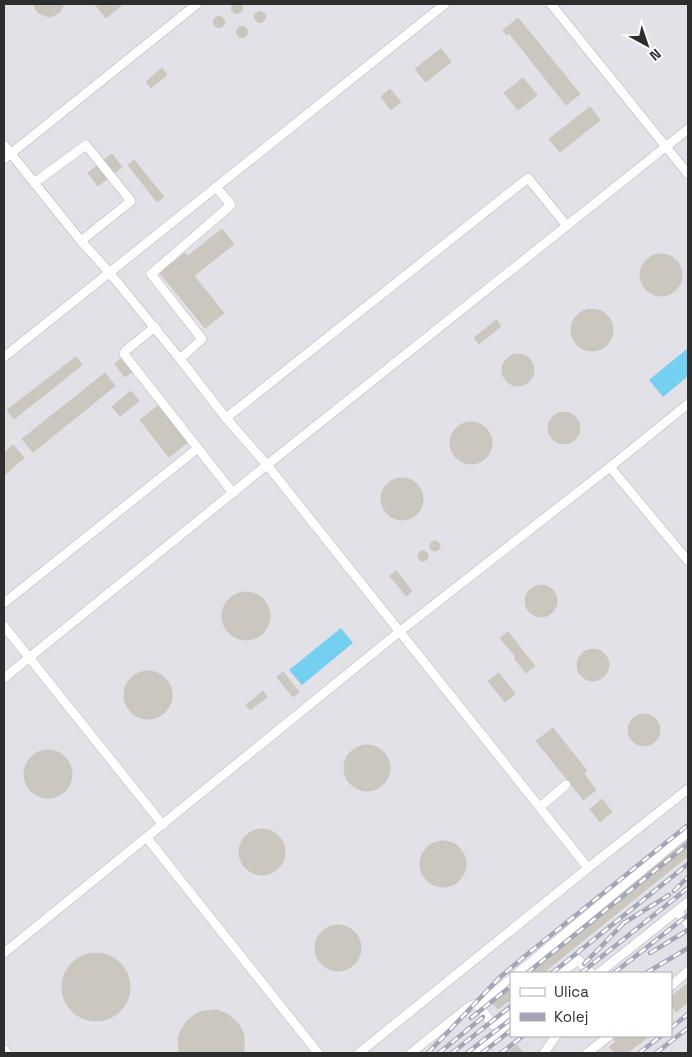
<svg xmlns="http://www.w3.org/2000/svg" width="692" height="1057" font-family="'Space Grotesk',sans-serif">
	<rect width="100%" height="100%" fill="#efe9e1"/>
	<path fill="#e3e1e8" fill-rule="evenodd" d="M4,4h684v1049h-684zM511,973h160v63h-160z"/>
	<g fill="#75cff0">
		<path d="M688,348v28l-25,21 -14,-17z"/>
		<path d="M341,628l12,15 -51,42 -13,-15z"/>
	</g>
	<g fill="#cbc7bf" stroke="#cbc5ba">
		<circle cx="237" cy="8" r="5.5"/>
		<path d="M33,4h31l-5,9 -9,4 -4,-1 -8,-3z"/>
		<path d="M95,4h28l-17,14z"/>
		<circle cx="260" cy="17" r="5.5"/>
		<circle cx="219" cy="22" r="5.5"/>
		<path d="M518,18l62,76 -14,11 -57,-72 -2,2 -4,-5z"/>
		<circle cx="242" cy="32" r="5.5"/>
		<path d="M441,49l10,13 -25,20 -11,-13z"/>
		<path d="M162,68l5,7 -16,13 -5,-6z"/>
		<path d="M523,78l14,17 -19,15 -14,-17z"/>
		<path d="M390,89l11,13 -10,8 -10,-13z"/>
		<path d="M590,107l10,13 -40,32 -11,-13z"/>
		<path d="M112,154l10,13 -24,19 -10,-13z"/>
		<path d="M134,160l30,37 -7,5 -29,-37z"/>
		<path d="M222,229l12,15 -40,32 30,37 -19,15 -45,-55 25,-20 3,3z"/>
		<circle cx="661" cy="275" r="21"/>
		<circle cx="592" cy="330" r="21"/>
		<path d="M496,320l5,6 -22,18 -5,-6z"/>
		<circle cx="518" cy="370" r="16"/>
		<path d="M76,357l6,8 -68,54 -7,-9z"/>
		<path d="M122,358l11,13 -8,6 -10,-13z"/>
		<path d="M105,373l10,13 -82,66 -11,-13z"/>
		<path d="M131,391l8,10 -19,15 -8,-9z"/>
		<path d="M159,405l29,37 -19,15 -29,-37z"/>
		<circle cx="564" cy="428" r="16"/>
		<circle cx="471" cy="443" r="21"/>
		<path d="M13,445l11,13 -20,17v-22z"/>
		<circle cx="402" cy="499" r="21"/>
		<circle cx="435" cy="546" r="5"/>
		<circle cx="423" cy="556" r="5"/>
		<path d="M396,571l16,20 -6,5 -16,-20z"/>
		<circle cx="541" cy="601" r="16"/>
		<circle cx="246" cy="616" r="24"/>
		<path d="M508,632l15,19 -7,6 -16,-19z"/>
		<circle cx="593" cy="665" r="16"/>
		<path d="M523,651l12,15 -9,7 -12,-15z"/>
		<circle cx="148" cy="695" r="24"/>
		<path d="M283,672l16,20 -6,5 -16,-20z"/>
		<path d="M499,673l16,21 -10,8 -17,-21z"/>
		<path d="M263,691l4,6 -17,13 -4,-5z"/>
		<circle cx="644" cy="730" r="16"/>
		<path d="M553,728l34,43 -16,13 -35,-43z"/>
		<circle cx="367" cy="768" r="23"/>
		<circle cx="48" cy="774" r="24"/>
		<path d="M584,774l12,16 -13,10 -12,-16z"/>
		<path d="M602,799l10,13 -12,10 -10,-13z"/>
		<circle cx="262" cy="852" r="23"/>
		<path d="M688,839v17l-145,117h-21z"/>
		<circle cx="443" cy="864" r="23"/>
		<circle cx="338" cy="948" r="23"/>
		<circle cx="96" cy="987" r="34"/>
		<path d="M511,982v17l-13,10 -9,-9z"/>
		<path d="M688,983v19l-12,10 -5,-7v-8z"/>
		<path d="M217,1010l12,5 10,9 5,11v18h-65l-1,-14 2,-7 7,-11 10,-8 7,-2z"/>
		<path d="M617,1036h32l-22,17h-12l-6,-6 7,-5 -3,-4z"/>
		<path d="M517,1045l6,8h-17z"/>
	</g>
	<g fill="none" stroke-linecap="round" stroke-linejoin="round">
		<g stroke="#b4b7c1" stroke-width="10">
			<g id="minor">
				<path d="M551,4l137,170"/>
				<path d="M4,145l77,96 28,31 71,87 46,59 41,47 321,403"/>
				<path d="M4,159l193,-155"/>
				<path d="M34,183l52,-38 45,56 -50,40"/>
				<path d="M155,327l-30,24 -1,3 109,139"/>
				<path d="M4,357l441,-353"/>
				<path d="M180,359l22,-20 -51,-65 80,-69 -15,-18"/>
				<path d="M226,418l302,-240 39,48"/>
				<path d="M610,467l78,94"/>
				<path d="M4,603l194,-155"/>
				<path d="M4,626l159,199"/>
				<path d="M4,678l263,-213 421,-336"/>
				<path d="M540,807l26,-22"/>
				<path d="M147,838l171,215"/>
				<path d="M677,911l11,13"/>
				<path d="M4,953l395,-321 211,-165 78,-63"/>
				<path d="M518,973l170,-141"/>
				<path d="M560,973l18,-13 13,13"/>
				<path d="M599,973l89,-71"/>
				<path d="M671,986l17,-15"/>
				<path d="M509,1012l-16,13 -14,-19 32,-27"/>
				<path d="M4,1050l3,3"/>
				<path d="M359,1053l229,-185 100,-79"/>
				<path d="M411,1053l59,-47 6,-2 3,2"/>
				<path d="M472,1053l39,-31"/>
				<path d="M544,1053l12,-17"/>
				<path d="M587,1053l22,-17"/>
			</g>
		</g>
		<use href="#minor" stroke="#fff" stroke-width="9"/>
		<g stroke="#a3a6b8" stroke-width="4.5">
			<g id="rail">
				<path d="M674,891l14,-14"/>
				<path d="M622,924l47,-29"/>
				<path d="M650,953l38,-23"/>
				<path d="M584,964l40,-41"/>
				<path d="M527,973l161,-129"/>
				<path d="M552,973l136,-109"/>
				<path d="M581,973l107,-85"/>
				<path d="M614,973l74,-58"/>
				<path d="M646,973l42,-25"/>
				<path d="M471,1018l40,-32"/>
				<path d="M671,1028l17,-14"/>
				<path d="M428,1053l71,-75 26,-22 163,-131"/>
				<path d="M439,1053l44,-36"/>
				<path d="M452,1053l59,-47"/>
				<path d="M467,1053l44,-34"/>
				<path d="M482,1053l29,-23"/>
				<path d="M501,1053l22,-17"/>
				<path d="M639,1053l22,-17"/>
				<path d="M656,1053l32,-25"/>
			</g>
		</g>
		<use href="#rail" stroke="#fff" stroke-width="2.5" stroke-dasharray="8" stroke-linecap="butt"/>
	</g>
	<rect width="692" height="1057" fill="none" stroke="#2e2e2e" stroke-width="10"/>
	<rect x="510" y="972" width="162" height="65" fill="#ffffff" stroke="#ababab"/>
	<rect x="520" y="988" width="25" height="8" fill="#ffffff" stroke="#ababab"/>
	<text x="554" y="997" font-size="15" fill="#2e2e2e">Ulica</text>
	<rect x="520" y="1013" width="25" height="8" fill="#a3a6b8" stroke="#ababab"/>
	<text x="554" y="1022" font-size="15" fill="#2e2e2e">Kolej</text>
	<g transform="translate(647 45) rotate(140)" stroke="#ffffff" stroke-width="4" paint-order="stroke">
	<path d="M0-4L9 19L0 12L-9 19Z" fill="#2e2e2e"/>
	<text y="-8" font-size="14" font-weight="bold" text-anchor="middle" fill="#2e2e2e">N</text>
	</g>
</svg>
